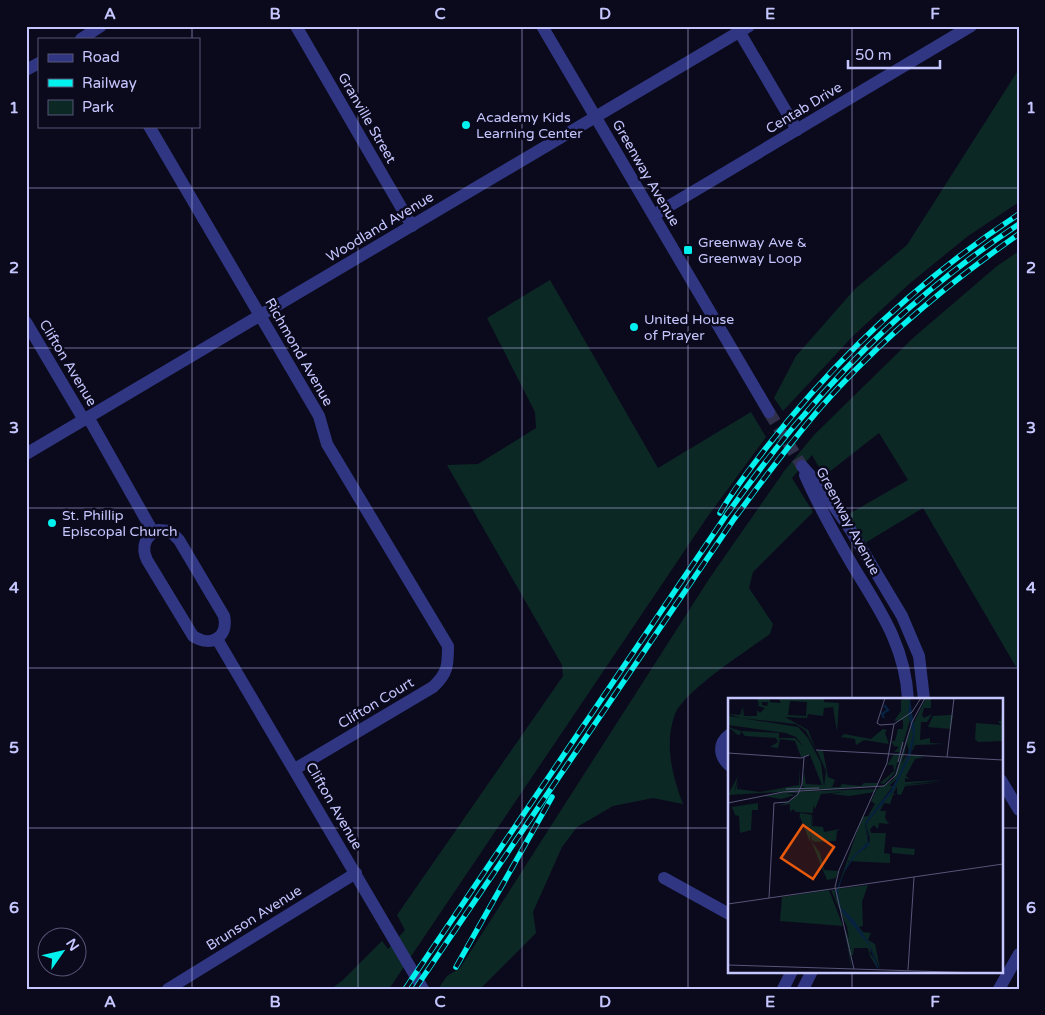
<svg xmlns="http://www.w3.org/2000/svg" width="1045" height="1015" font-family="'Varela Round',sans-serif">
	<rect width="100%" height="100%" fill="#0b0a1d"/>
	<g fill="#0c2824">
		<path d="M1019,69v133l-51,34 -59,48 -56,52 -70,75 -9,-13 22,-42 59,-67 52,-44z"/>
		<path d="M1019,251v421l-96,-164 -58,35 -18,-28 61,-35 -29,-47 -55,43 -12,-21 -20,23 21,34 -60,60 -4,16 24,36 -3,10c-22,16 -86,57 -95,80 -11,29 -3,62 8,90l-30,-6 -40,8 -36,21 -15,20 -29,65 3,21 -56,56h-42l9,-13 13,-8 249,-389 76,-109 29,-35 99,-97 84,-72z"/>
		<path d="M550,280l108,188 93,-56 15,25 -58,79 -319,473h-58l12,-9 39,-39 6,8 17,-19 -8,-15 166,-239 -1,-11 -115,-200 31,-1 58,-36 -1,-16 -48,-94z"/>
	</g>
	<g fill="none" stroke-linecap="round" stroke-linejoin="round">
		<path stroke="#30304a" stroke-width="12" stroke-dasharray="12 6" stroke-linecap="butt" d="M769,412l33,54"/>
		<g stroke="#303681" stroke-width="12">
			<path d="M296,26l116,200"/>
			<path d="M542,26l227,386"/>
			<path d="M736,26l61,104"/>
			<path d="M81,39l20,-13"/>
			<path d="M26,70l13,-7"/>
			<path d="M149,126l170,290 8,28 121,202c0,19 0,27 -15,41l-138,82"/>
			<path d="M654,215l317,-189"/>
			<path d="M26,322l58,98"/>
			<path d="M88,417l65,115"/>
			<path d="M26,454l723,-428"/>
			<path d="M802,466l17,19 31,44 52,87 17,40 5,43"/>
			<path d="M805,475c14,32 31,62 48,91 27,45 52,79 55,133"/>
			<path d="M158,530l12,1 9,9 45,76c5,21 -13,32 -31,20l-46,-76c-6,-13 -2,-24 11,-30z"/>
			<path d="M217,639l206,350"/>
			<path d="M729,735c-11,8 -10,21 0,30"/>
			<path d="M1001,780l18,30"/>
			<path d="M664,878l65,36"/>
			<path d="M168,989l188,-116"/>
			<path d="M783,989l9,-18"/>
			<path d="M803,989l9,-18"/>
			<path d="M999,989l20,-35"/>
		</g>
		<g stroke="#00f1ee" stroke-width="5.5">
			<g id="rail">
				<path d="M720,513c13,-23 30,-44 46,-65 70,-90 157,-171 253,-234"/>
				<path d="M456,967l96,-170"/>
				<path d="M405,989l322,-475c25,-34 49,-68 77,-99 62,-73 135,-138 215,-191"/>
				<path d="M415,989l319,-470c28,-38 56,-76 87,-112 58,-66 126,-123 198,-173"/>
			</g>
		</g>
		<use href="#rail" stroke="#0b0a1d" stroke-width="4" stroke-dasharray="11" stroke-linecap="butt"/>
	</g>
	<path fill="none" stroke="#c6c6ff" stroke-width="1" stroke-opacity="0.55" d="M192,26v13M358,26v963M522,26v963M688,26v963M852,26v673M192,126v863M26,188h993M26,348h993M26,508h993M26,668h993M26,828h703M1001,828h18M852,971v18"/>
	<g fill="#00f1ee" stroke="#0b0a1d" stroke-width="2">
		<circle cx="466" cy="125" r="5"/>
		<rect x="683" y="245" width="10" height="10" rx="2.5"/>
		<circle cx="634" cy="327" r="5"/>
		<circle cx="52" cy="523" r="5"/>
	</g>
	<g text-anchor="middle" dominant-baseline="central" stroke-width="5" stroke-linejoin="round" paint-order="stroke">
		<g font-size="14" fill="#c6c6ff" stroke="#0b0a1d">
			<text transform="translate(804 108) rotate(-31)">Centab Drive</text>
			<text transform="translate(367 118) rotate(60)">Granville Street</text>
			<text transform="translate(646 173) rotate(60)">Greenway Avenue</text>
			<text transform="translate(380 227) rotate(-31)">Woodland Avenue</text>
			<text transform="translate(299 352) rotate(60)">Richmond Avenue</text>
			<text transform="translate(68 363) rotate(59)">Clifton Avenue</text>
			<text transform="translate(848 521) rotate(62)">Greenway Avenue</text>
			<text transform="translate(376 703) rotate(-31)">Clifton Court</text>
			<text transform="translate(334 806) rotate(60)">Clifton Avenue</text>
			<text transform="translate(254 918) rotate(-32)">Brunson Avenue</text>
		</g>
		<g font-size="14" fill="#c6c6ff" stroke="#0b0a1d" text-anchor="start">
			<text x="476" y="117">Academy Kids<tspan x="476" dy="16">Learning Center</tspan></text>
			<text x="698" y="242">Greenway Ave &amp;<tspan x="698" dy="16">Greenway Loop</tspan></text>
			<text x="644" y="319">United House<tspan x="644" dy="16">of Prayer</tspan></text>
			<text x="62" y="515">St. Phillip<tspan x="62" dy="16">Episcopal Church</tspan></text>
		</g>
	</g>
	<g transform="translate(728 698)">
		<rect width="275" height="275" fill="#0b0a1d"/>
		<path d="M29,0h13v4h-8v3l5,1 1,-4 13,1 -3,-5h46v4l15,1 -2,29 -4,-25 -9,1 -1,8 -15,-2 -1,4 -22,-1 23,13 8,20 -10,-19 -10,-7 -55,-6 -13,-4 12,1 2,-7v9l1,-12 1,11h13v-6l3,3 5,-5 -9,-3h3zM62,3l17,1 -1,14 -18,-1zM182,0v22l-16,54 -10,10 -4,-1 14,-12 -1,-6h-6l7,-11h4l1,-2h-5l5,-5 -5,-1 -3,-5h4l3,-12h5v-9l-9,1 7,-10v-11zM198,0h5v10h-7l-2,7 2,3 8,-4 -5,8h-6l-1,18 10,-2v5l15,1 -30,1 -4,8 3,-14v-8l-5,22 -2,-11 -5,22 4,-9 1,3 -9,20 -9,8h4l-28,37 3,19 -10,11 9,-6 3,-7 -4,-16 27,-33 17,-36 15,2 -10,2 -9,17 4,3 -5,-1v4l39,-2 -42,5 41,-3 -38,4 -4,9 -4,-1v-8l-4,8 4,1h-4l-3,9 -6,-1 -4,8h6l-1,7 4,6 -10,-1 -1,6 -4,-4 -4,4 1,4h15l-2,20 6,1v9l-43,-2 2,1 -11,25 24,-70 6,-1 7,-12 -4,-3 6,-12 16,-9 17,-50zM274,15l1,28 -25,1 -3,-3 1,-16 25,2 -3,-4h3zM221,17h4l-2,14 -23,-2 5,-11zM0,18l70,11 10,11 13,25 3,24 2,-16 -9,-20h6l5,26 7,3 -3,7h8l2,-3 19,2 3,-3h14l-1,3 -149,9 10,-19 -4,17 4,-12 -1,8 23,3 39,-7 1,-18v22l5,-2 -3,-1 2,-13 2,11 16,1 -12,-30 -9,2 -6,-16 -15,-2 -2,9 -8,-1 8,-5 -2,-4 -31,-2 -4,-5 -1,4 -11,-2 8,1 -9,-7 13,4 38,2v5h16l9,9 -8,-10 -10,-4 -58,-8zM155,31l4,1 -2,3 4,11 -25,-4 -8,5 -1,-6 -14,-2 3,-3 27,5zM148,91l-1,3 -26,4 -18,-2 12,-2 -22,2 -6,15 -2,-4v8l-17,-1 -3,-3 -3,3v-8l-12,2 11,-4 10,-9h-13l9,2 -14,4 -17,-3 24,-4zM30,105v7h-6l-1,20 -11,3 -1,-17 -4,-1 -3,-8zM72,115l12,2 -2,27 -10,-25 -1,5zM86,116l-2,12 11,1 1,5 16,-3 -3,2 -1,10 -21,1 -2,-2 -1,2 8,11 4,17 15,1 -3,7 -9,2 -15,-37 -2,-13zM164,149l23,2 -1,6 -22,-2zM140,187l-6,17 1,24 -4,1 4,5 8,1 -3,7 7,4 5,25 -9,-21 -1,5 6,9 1,6 -7,-12 -2,-8h-14l-1,7h-3l2,18 -4,-24 4,-1h-4l-4,-21 5,12 -2,-12 -16,-37h4l1,11v-12zM101,192l14,36 -63,-5 2,-24z" fill="#0c2824" fill-rule="evenodd"/>
		<path d="M182,0l5,35 -5,24 -17,34 -27,33 3,21 -14,11 -12,18 -5,18 3,15 13,13 15,23 10,26 -2,-1 -8,-23 -27,-33 -6,-21 9,-22 8,-13 15,-14 -3,-20 26,-32 16,-32 6,-24 -5,-21z" fill="#062240"/>
		<path fill="none" stroke="#062240" stroke-width="2.5" d="M156,20l-2,-4 6,-4 -4,-5"/>
		<path fill="none" stroke="#565577" stroke-width="1" d="M157,0l-8,25 3,2 14,-1 18,-12 9,-14M88,52l187,10M0,55l73,5 8,-3M219,59l7,-59M170,64l5,-20M58,91l33,-1M0,105l55,-11 101,-6 12,-11 16,-53 13,-24M41,200l5,-95 14,-1 10,-8 4,-10 2,-27M0,206l275,-40M0,267l252,8M126,271l-19,-82 4,-17 48,-107 7,-39M180,272l6,-93"/>
		<path fill="#e8590c" fill-opacity="0.15" stroke="#e8590c" stroke-width="2.5" d="M75,127l31,22 -21,32 -32,-21z"/>
		<rect width="275" height="275" fill="none" stroke="#c6c6ff" stroke-width="2.5"/>
	</g>
	<rect width="1045" height="1015" fill="none" stroke="#0b0a1d" stroke-width="55"/>
	<rect x="38" y="38" width="162" height="90" fill="#0b0a1d" stroke="#565577"/>
	<rect x="48" y="54" width="25" height="8" fill="#303681" stroke="#565577"/>
	<text x="82" y="62" font-size="15" fill="#c6c6ff">Road</text>
	<rect x="48" y="79" width="25" height="8" fill="#00f1ee" stroke="#565577"/>
	<text x="82" y="88" font-size="15" fill="#c6c6ff">Railway</text>
	<rect x="48" y="100" width="25" height="15" fill="#0c2824" stroke="#565577"/>
	<text x="82" y="112" font-size="15" fill="#c6c6ff">Park</text>
	<g transform="translate(62 952) rotate(56)"><circle r="24" fill="#0b0a1d" stroke="#565577"/>
	<path d="M0-4L9 19L0 12L-9 19Z" fill="#00f1ee"/>
	<text y="-8" font-size="14" font-weight="bold" text-anchor="middle" fill="#c6c6ff">N</text>
	</g>
	<path d="M848 60v8h92v-8" fill="none" stroke="#c6c6ff" stroke-width="2.5"/>
	<text x="855" y="60" font-size="15" fill="#c6c6ff" stroke="#0b0a1d" stroke-width="4" paint-order="stroke">50 m</text>
	<rect x="28" y="28" width="990" height="960" fill="none" stroke="#c6c6ff" stroke-width="2"/>
	<g font-size="16" text-anchor="middle" font-weight="bold" fill="#c6c6ff">
		<text x="110" y="19">A</text>
		<text x="275" y="19">B</text>
		<text x="440" y="19">C</text>
		<text x="605" y="19">D</text>
		<text x="770" y="19">E</text>
		<text x="935" y="19">F</text>
		<text x="14" y="113">1</text>
		<text x="1031" y="113">1</text>
		<text x="14" y="273">2</text>
		<text x="1031" y="273">2</text>
		<text x="14" y="433">3</text>
		<text x="1031" y="433">3</text>
		<text x="14" y="593">4</text>
		<text x="1031" y="593">4</text>
		<text x="14" y="753">5</text>
		<text x="1031" y="753">5</text>
		<text x="14" y="913">6</text>
		<text x="1031" y="913">6</text>
		<text x="110" y="1007">A</text>
		<text x="275" y="1007">B</text>
		<text x="440" y="1007">C</text>
		<text x="605" y="1007">D</text>
		<text x="770" y="1007">E</text>
		<text x="935" y="1007">F</text>
	</g>
</svg>
